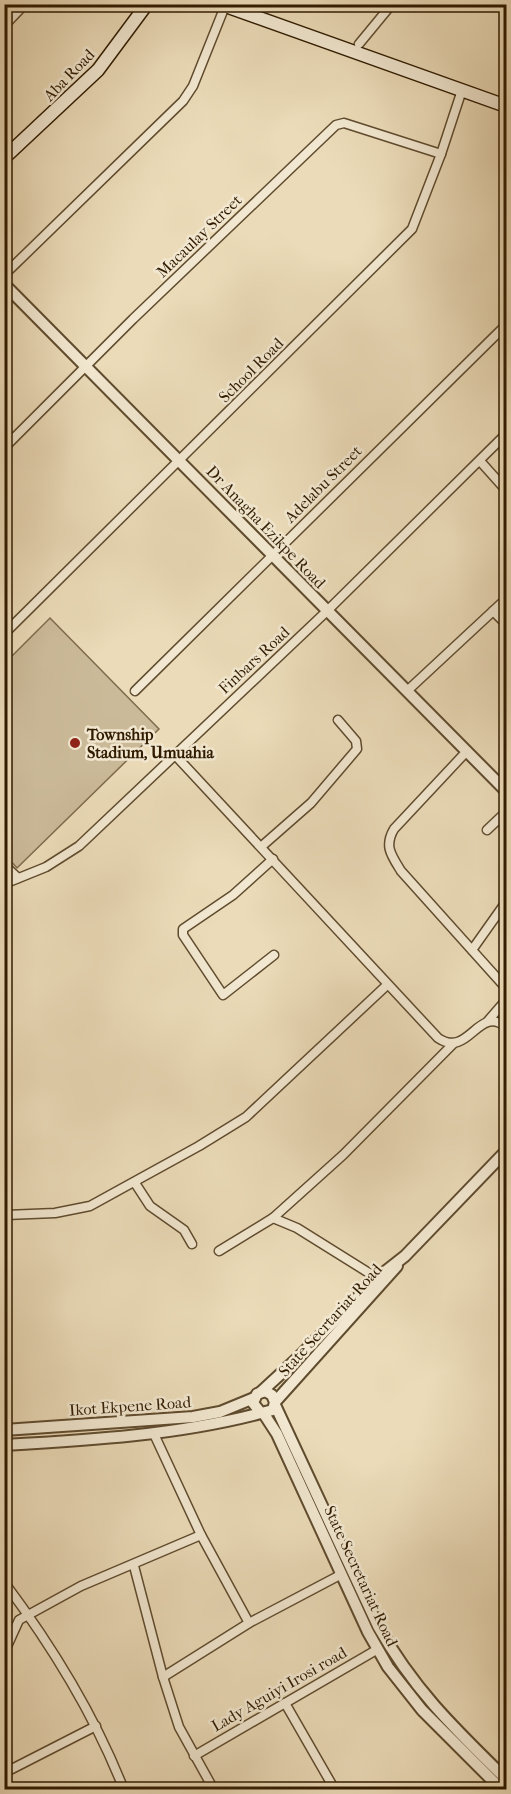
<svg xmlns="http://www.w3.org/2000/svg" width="511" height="1794" font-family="'IM FELL French Canon',serif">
	<rect width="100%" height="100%" fill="#ebdbb8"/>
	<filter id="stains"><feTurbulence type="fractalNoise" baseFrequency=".00333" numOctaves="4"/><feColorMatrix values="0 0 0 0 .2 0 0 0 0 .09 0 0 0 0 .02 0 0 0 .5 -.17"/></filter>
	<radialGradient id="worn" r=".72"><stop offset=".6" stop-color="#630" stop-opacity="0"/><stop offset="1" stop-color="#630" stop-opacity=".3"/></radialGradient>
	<path fill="#cbba99" stroke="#7e6a4c" stroke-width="1.5" d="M50,618l109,111 -142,139 -12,-13v-192z"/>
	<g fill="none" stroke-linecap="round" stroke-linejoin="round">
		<g stroke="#5f4b2e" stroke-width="11">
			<g id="minor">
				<path d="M4,26l21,-22"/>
				<path d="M359,44l33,-40"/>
				<path d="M4,275l179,-174 10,-15 32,-80"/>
				<path d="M4,448l129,-129 203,-194 8,-2 97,31"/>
				<path d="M480,461l26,29"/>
				<path d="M493,611l13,13"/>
				<path d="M4,634l408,-405 29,-75 21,-64"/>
				<path d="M135,691l371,-366"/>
				<path d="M407,691l99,-92"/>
				<path d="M467,751l-73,78c-10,17 -3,26 7,42l105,117"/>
				<path d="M175,755l263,283c31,21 40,-34 68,-11"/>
				<path d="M487,830l19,-18"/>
				<path d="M262,846l49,-43 46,-54 -1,-8 -18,-21"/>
				<path d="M273,859l-40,36 -50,34v6l40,60 51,-40"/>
				<path d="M4,865l14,13"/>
				<path d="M4,884l42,-17 33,-21 248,-235 179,-177"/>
				<path d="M472,950l34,-48"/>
				<path d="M487,1022l19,-22"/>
				<path d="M135,1183l15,23 34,24 8,14"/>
				<path d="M6,1215l49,-2 35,-7 109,-60 47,-29 141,-132"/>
				<path d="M273,1218l70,-63 110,-111"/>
				<path d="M219,1251l54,-33 24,10 80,50"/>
				<path d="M154,1434l47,101"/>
				<path d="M134,1566l29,111 16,50 35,63"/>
				<path d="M4,1582c48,64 91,134 120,208"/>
				<path d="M4,1653l15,-33 62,-34 120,-51 48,88"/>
				<path d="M163,1677l86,-54 93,-49"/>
				<path d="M285,1703l50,87"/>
				<path d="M194,1756l184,-107"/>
				<path d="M4,1773l92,-47"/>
			</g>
		</g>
		<g stroke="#5f4b2e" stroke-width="14">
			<g id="tertiary">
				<path d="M4,284l502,507"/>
				<path d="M261,1392l39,-36 77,-78 28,-22 101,-105"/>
				<path d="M275,1402l-3,-7 -7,-4 -8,3 -4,9 8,10 12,-3 2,-8 122,-136"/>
				<path d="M275,1405l103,221c36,64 77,103 128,153"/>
				<path d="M264,1414l13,20 91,198 20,35 34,43 80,80"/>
				<path d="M4,1430l189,-13 27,-5 34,-14"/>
				<path d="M4,1445c87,-5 173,-10 257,-32"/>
			</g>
		</g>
		<g stroke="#301b00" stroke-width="15">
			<g id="secondary">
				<path d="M220,4l286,102"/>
				<path d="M4,158l94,-88 49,-66"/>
			</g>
		</g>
		<use href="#minor" stroke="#f2e8d1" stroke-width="8"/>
		<use href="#tertiary" stroke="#f2e8d1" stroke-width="10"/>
		<use href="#secondary" stroke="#f2e8d1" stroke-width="12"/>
	</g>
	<circle fill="#8f2418" stroke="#f2e8d1" stroke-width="2" cx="75" cy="743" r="6"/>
	<g text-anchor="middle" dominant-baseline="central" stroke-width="5" stroke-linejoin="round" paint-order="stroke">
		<g font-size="16" fill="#301b00" stroke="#f2e8d1">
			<text transform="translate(69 75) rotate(-46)">Aba Road</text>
			<text transform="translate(199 236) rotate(-44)">Macaulay Street</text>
			<text transform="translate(251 370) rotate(-45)">School Road</text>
			<text transform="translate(323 484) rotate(-45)">Adelabu Street</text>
			<text transform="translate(266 527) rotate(46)">Dr Anagha Ezikpe Road</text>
			<text transform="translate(254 660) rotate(-43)">Finbars Road</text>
			<text transform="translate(330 1320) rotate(-48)">State Secrtariat Road</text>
			<text transform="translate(130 1406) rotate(-4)">Ikot Ekpene Road</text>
			<text transform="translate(361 1576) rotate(65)">State Secretariat Road</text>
			<text transform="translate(279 1689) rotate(-30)">Lady Aguiyi Irosi road</text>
		</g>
		<g font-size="16" font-weight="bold" fill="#301b00" stroke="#f2e8d1" text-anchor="start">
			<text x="87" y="734">Township<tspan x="87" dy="18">Stadium, Umuahia</tspan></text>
		</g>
	</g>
	<rect width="511" height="1794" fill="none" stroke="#ebdbb8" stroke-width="24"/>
	<rect x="6" y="6" width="499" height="1782" fill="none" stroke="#301b00" stroke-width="3"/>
	<rect x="12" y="12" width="487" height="1770" fill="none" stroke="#301b00" stroke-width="1.5"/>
	<rect width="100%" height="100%" filter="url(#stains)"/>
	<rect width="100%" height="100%" fill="url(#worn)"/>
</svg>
